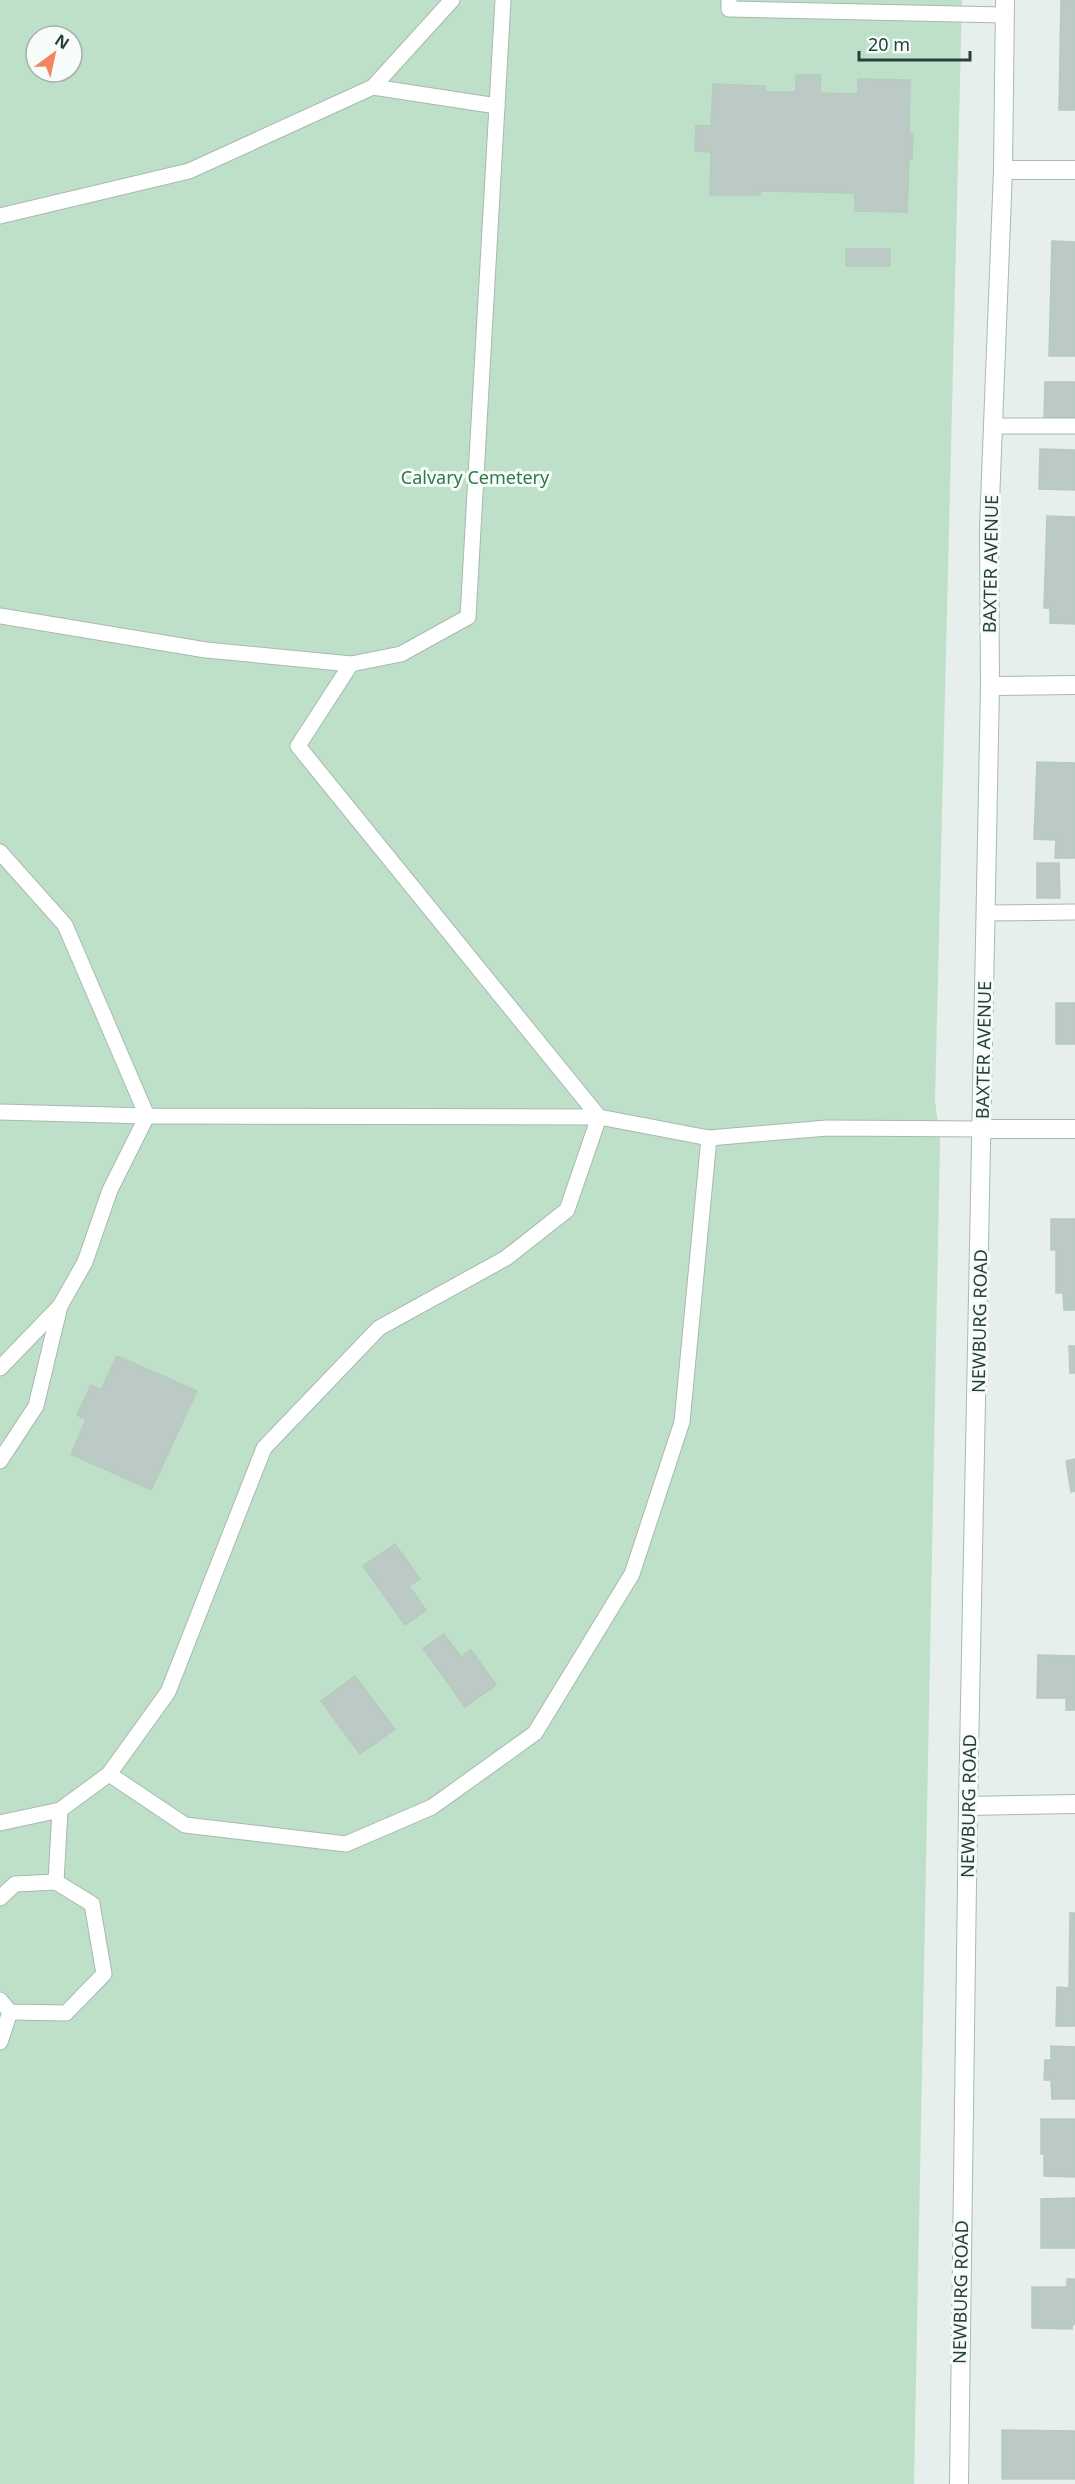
<svg xmlns="http://www.w3.org/2000/svg" width="1075" height="2484" font-family="'Noto Sans',sans-serif">
	<rect width="100%" height="100%" fill="#e6efeb"/>
	<path fill="#bfe0c8" fill-rule="evenodd" d="M0,0h962l-27,1100 5,41 -26,1343h-914zM36,36h36v36h-36z"/>
	<g fill="#bbcac4" stroke="#b8c9c2" stroke-width="1.5">
		<path d="M1061,0h14v110h-16z"/>
		<path d="M796,75h25l-1,18 38,1v-15l52,1 -1,54 4,-1 -1,26h-3l-2,53 -52,-1v-18l-95,-2v4h-50l1,-43 -16,-1 1,-26 15,1 2,-42 52,2v6h31z"/>
		<path d="M1052,241l23,1v114h-26z"/>
		<rect x="846" y="249" width="44" height="17"/>
		<path d="M1045,382h30v38l-31,-1z"/>
		<path d="M1040,449l35,1v40l-36,-1z"/>
		<path d="M1047,516l28,1v107l-25,-1v-15h-6z"/>
		<path d="M1037,762l38,1v95h-20l1,-18 -22,-1z"/>
		<path d="M1037,863h22l1,35h-23z"/>
		<rect x="1056" y="1003" width="19" height="41"/>
		<path d="M1051,1219h24v91h-11l-1,-17h-7v-43h-5z"/>
		<path d="M1069,1346h6v27h-5z"/>
		<path d="M117,1356l80,35 -46,99 -80,-36 15,-34 -9,-5 14,-30 10,5z"/>
		<path d="M1075,1459v32l-4,1 -5,-31z"/>
		<path d="M395,1544l25,35 -11,7 17,24 -21,15 -42,-59z"/>
		<path d="M444,1634l17,23 10,-7 25,35 -31,22 -42,-59z"/>
		<path d="M1038,1655l37,1v54h-9v-12h-29z"/>
		<path d="M355,1676l40,53 -35,25 -39,-53z"/>
		<path d="M1070,1913h5v113h-19l1,-39 12,1z"/>
		<path d="M1051,2046l24,1v52h-23l-1,-19h-7l1,-20h6z"/>
		<path d="M1041,2119h34v58l-31,-1v-22h-3z"/>
		<path d="M1075,2198v50h-34v-49z"/>
		<path d="M1067,2279h8v45h-2l-1,5 -40,-1v-41h35z"/>
		<path d="M1002,2430l73,1v48h-73z"/>
	</g>
	<g fill="none" stroke-linecap="round" stroke-linejoin="round">
		<g stroke="#a8b8b2" stroke-width="17">
			<g id="service">
				<path d="M452,0l-79,87 124,19"/>
				<path d="M503,0l-35,617 -67,37 -50,10 -53,82 301,371 110,21 118,-10 155,1"/>
				<path d="M729,0v9l275,6"/>
				<path d="M0,216l189,-45 184,-84"/>
				<path d="M993,426h82"/>
				<path d="M0,616l206,34 145,14"/>
				<path d="M0,852l65,73 82,191 -37,74 -25,72 -25,44 -60,62"/>
				<path d="M985,913l90,-1"/>
				<path d="M0,1112l147,4 452,1 -32,93 -61,48 -127,70 -115,120 -96,244 -59,82 -49,36 -60,13"/>
				<path d="M0,1461l36,-55 24,-100"/>
				<path d="M109,1774l76,51 161,19 86,-37 103,-74 97,-159 50,-152 27,-284"/>
				<path d="M56,1882l4,-72"/>
				<path d="M0,1898l15,-14 41,-2 36,22 12,70 -38,39 -56,-1 -10,-12"/>
				<path d="M0,2042l10,-30"/>
			</g>
		</g>
		<g stroke="#a8b8b2" stroke-width="20">
			<g id="minor">
				<path d="M1003,170h72"/>
				<path d="M990,686l85,-1"/>
				<path d="M982,1129h93"/>
				<path d="M968,1806l107,-2"/>
			</g>
		</g>
		<g stroke="#a4bbb3" stroke-width="20">
			<path id="secondary" d="M959,2484l9,-678 22,-1120 -1,-158 14,-358 2,-170"/>
		</g>
		<use href="#service" stroke="#fff" stroke-width="15"/>
		<use href="#minor" stroke="#fff" stroke-width="18"/>
		<use href="#secondary" stroke="#fff" stroke-width="18"/>
	</g>
	<g text-anchor="middle" dominant-baseline="central" stroke-width="6" stroke-linejoin="round" paint-order="stroke">
		<g font-size="18" fill="#2d7a4b" stroke="#f7fbf9">
			<text x="475" y="477">Calvary Cemetery</text>
		</g>
		<g font-size="18" fill="#24423a" stroke="#f7fbf9">
			<text transform="translate(990 564) rotate(-89)">BAXTER AVENUE</text>
			<text transform="translate(983 1050) rotate(-89)">BAXTER AVENUE</text>
			<text transform="translate(979 1321) rotate(-89)">NEWBURG ROAD</text>
			<text transform="translate(968 1806) rotate(-89)">NEWBURG ROAD</text>
			<text transform="translate(960 2292) rotate(-89)">NEWBURG ROAD</text>
		</g>
	</g>
	<g transform="translate(54 54) rotate(33)"><circle r="28" fill="#f7fbf9" stroke="#a3b1ad" stroke-width="1.5"/>
	<path d="M0-4.5L10 22L0 15L-10 22Z" fill="#f4845f"/>
	<text y="-9" font-size="16" font-weight="bold" text-anchor="middle" fill="#24423a">N</text>
	</g>
	<path d="M859 51v9h111v-9" fill="none" stroke="#24423a" stroke-width="3"/>
	<text x="868" y="51" font-size="18" fill="#24423a" stroke="#f7fbf9" stroke-width="4.5" paint-order="stroke">20 m</text>
</svg>
